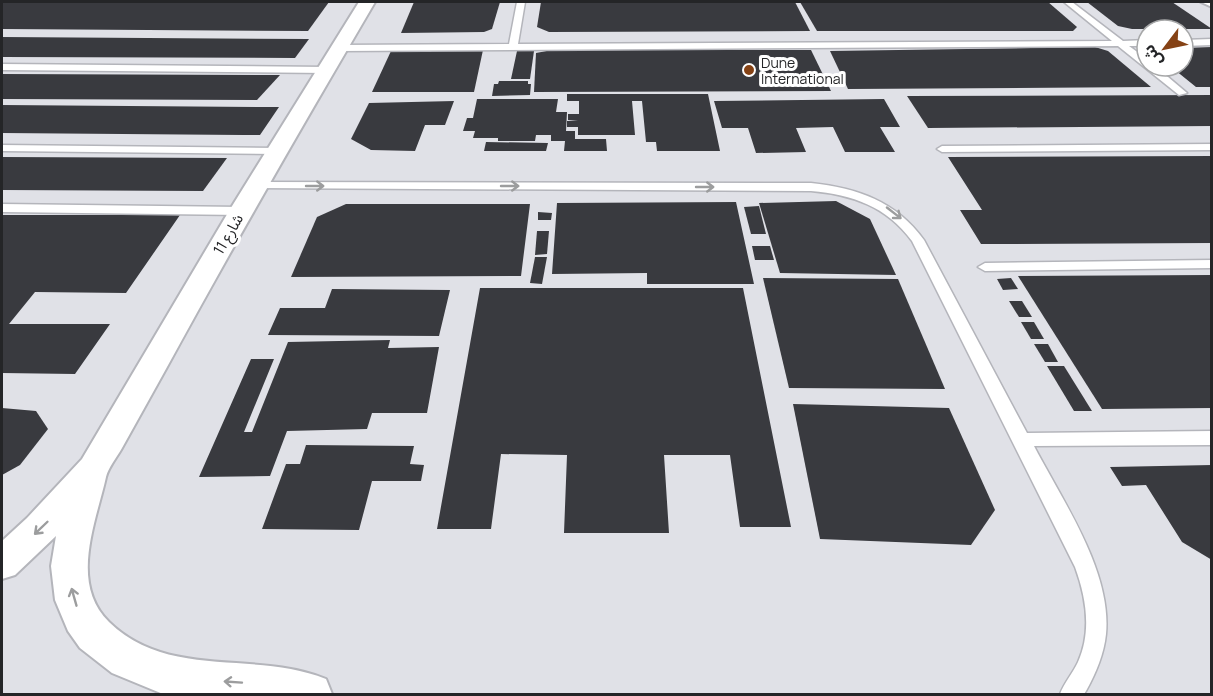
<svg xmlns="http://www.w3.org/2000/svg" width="1213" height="696" font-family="Manrope,'Noto Sans Arabic',sans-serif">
	<rect width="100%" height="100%" fill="#e0e1e7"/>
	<g fill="#393a3f">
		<path d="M2,2h327l-21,29 -306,-2z"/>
		<path d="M414,2h86l-8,27 -8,3 -83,1z"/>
		<path d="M541,2h254l15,29 -261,1 -12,-5z"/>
		<path d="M800,2h248l29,25 -4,4h-256z"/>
		<path d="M1087,2h85l40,27h-80l-14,-3z"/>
		<path d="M2,37l307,2 -14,19 -293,-1z"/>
		<path d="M1095,47l13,4 43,36 -303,2 -18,-38z"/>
		<path d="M1212,47v40h-16l-26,-21h13v-18z"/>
		<path d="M483,50l-9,42h-102l19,-41z"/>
		<path d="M552,50h259l20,41 -297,1 2,-39z"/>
		<path d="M517,51h17l-4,28h-19z"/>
		<path d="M2,74l278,1 -23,25 -255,-1z"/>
		<path d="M499,81h29v3h3l-1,11 -38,1 2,-12h4z"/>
		<path d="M567,94h141l12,57h-63l-1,-9h-10l-4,-41h-10l3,34h-57v-8h-11v-6h11l-10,-1v-6h11v-13h-12z"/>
		<path d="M1212,95v31l-284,2 -21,-32z"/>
		<path d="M477,99h81l-2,13h11l-1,19h9v8h31l1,12h-43l1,-10h-14v-6h-15l-1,6h-37v-3h-25l2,-7h-12l4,-13h6z"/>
		<path d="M884,99l16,28h-20l15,25h-50l-12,-25 -37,1 10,24 -50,1 -8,-25h-26l-8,-27z"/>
		<path d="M454,101l-9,24h-20l-10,26 -44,-1 -20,-11 18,-36z"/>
		<path d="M2,105l261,2h16l-19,28h-17l-241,-2z"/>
		<path d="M486,142l62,1 -2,8h-62z"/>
		<path d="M1212,156v87l-208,1h-23l-21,-34h22l-34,-53z"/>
		<path d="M2,157l225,1 -24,33 -201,-1z"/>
		<path d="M836,201l34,18 26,56 -116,-2 -21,-70z"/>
		<path d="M736,202l18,82h-107v-11l-95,1 5,-71z"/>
		<path d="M346,204h184l-9,72 -230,1 26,-60z"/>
		<path d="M759,206l7,28h-15l-7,-27z"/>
		<path d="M538,212l14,1 -1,7h-13z"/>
		<path d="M2,215h178l-54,78 -91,-1 -26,32h101l-35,50 -73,-1z"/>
		<path d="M537,231h12l-2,23 -12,1z"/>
		<path d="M752,246h18l4,14h-19z"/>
		<path d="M535,257h12l-5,27 -12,-1z"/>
		<path d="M1212,275v133l-110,1 -84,-133z"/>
		<path d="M763,278l135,1 47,110 -156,-1z"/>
		<path d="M1011,278l7,11 -15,1 -6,-11z"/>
		<path d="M480,288h263l48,239h-51l-10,-72h-66l5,78h-105l3,-78 -66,-1 -10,75h-54z"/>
		<path d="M332,289l118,1 -11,46 -171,-1 12,-27h45z"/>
		<path d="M1009,301h13l10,16h-13z"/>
		<path d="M1021,322h13l10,17h-13z"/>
		<path d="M390,340l-2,8 51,-1 -12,66h-55l-5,16 -80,2 -17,45 -71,1 52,-118h23l-30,73h8l36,-90z"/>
		<path d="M1034,344h14l10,18h-13z"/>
		<path d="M1047,366h17l28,45h-18z"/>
		<path d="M793,404l156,4 46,102 -24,35 -151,-6z"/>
		<path d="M2,408l34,3 12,18 -28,36 -18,10z"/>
		<path d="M306,445l108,1 -4,18 14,1 -3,16h-49l-13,49 -97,-1 24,-65h14z"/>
		<path d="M1212,465v95l-30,-18 -36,-57 -24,1 -12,-19z"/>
	</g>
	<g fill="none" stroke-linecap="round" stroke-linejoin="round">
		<g stroke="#b4b5bb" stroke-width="3">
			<g id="lane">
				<path d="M517,2h8l-7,42 594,-3 -48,-39h8l51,39 24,-1v6h-18l18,13v7h8l32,27 -8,2 -61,-49 -778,5 -4,-3 4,-3 169,-1z"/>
				<path d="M1212,39v6l-29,1v-6z"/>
				<path d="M2,64l325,3 5,3 -5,3 -325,-3z"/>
				<path d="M1212,144v6l-270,2 -5,-3 5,-3z"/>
				<path d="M2,145l275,3 6,3 -6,3 -275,-3z"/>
				<path d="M256,182l555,1c46,5 85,18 113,57l103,193 185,-2v14l-178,1c28,54 78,125 72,188 -2,20 -10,39 -20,57l-2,3h-24c4,-11 13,-21 18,-32 14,-31 8,-65 -3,-95l-163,-326c-26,-35 -59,-46 -101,-50l-559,-3 -2,-2z"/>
				<path d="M2,204l239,3 6,4 -6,4 -239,-3z"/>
				<path d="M1212,260v8l-227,3 -7,-4 7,-4z"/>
			</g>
		</g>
		<g stroke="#b4b5bb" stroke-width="4">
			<g id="street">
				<path d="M359,2h16c-71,121 -141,242 -208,365 -15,27 -30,54 -45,81 -5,9 -14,20 -16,29 -10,45 -37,106 3,145 59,58 147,28 217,57l6,15h-169l-51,-21 -32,-25 -12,-17 -13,-31 -4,-34 5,-30 -41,39 -13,4v-38l25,-23 55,-59 147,-248z"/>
				<path d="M1201,2h11v5z"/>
			</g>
		</g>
		<use href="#lane" fill="#fff" fill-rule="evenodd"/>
		<use href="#street" fill="#fff" fill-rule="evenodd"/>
	</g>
	<defs><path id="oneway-shaft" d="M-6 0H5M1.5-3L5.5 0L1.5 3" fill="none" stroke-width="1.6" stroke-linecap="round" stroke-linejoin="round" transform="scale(1.5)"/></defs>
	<g stroke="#9c9d9e">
		<use href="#oneway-shaft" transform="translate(315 186)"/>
		<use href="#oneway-shaft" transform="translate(510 186)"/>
		<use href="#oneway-shaft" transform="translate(705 187)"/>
		<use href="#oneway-shaft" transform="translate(894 213) rotate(38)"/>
		<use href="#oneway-shaft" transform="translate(41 528) rotate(136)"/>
		<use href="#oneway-shaft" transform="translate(74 597) rotate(-106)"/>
		<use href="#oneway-shaft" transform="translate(233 682) rotate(-176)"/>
	</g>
	<circle fill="#854215" stroke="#fff" stroke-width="2" cx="749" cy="70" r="6"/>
	<g text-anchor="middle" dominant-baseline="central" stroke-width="6" stroke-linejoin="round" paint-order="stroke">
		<g font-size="14" fill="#242527" stroke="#fff" text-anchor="start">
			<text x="761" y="62">Dune<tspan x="761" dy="16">International</tspan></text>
		</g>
		<g font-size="15" fill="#242527" stroke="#fff">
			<text transform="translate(228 234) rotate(-60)">شارع 11</text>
		</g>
	</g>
	<rect width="1213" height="696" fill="none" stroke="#242527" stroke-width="6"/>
	<g transform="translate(1165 48) rotate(238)"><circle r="28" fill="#ffffff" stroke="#a7a8a9" stroke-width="1.5"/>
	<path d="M0-4.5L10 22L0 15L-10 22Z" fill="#854215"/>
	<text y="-9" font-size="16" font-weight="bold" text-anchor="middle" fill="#242527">ش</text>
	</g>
</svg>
